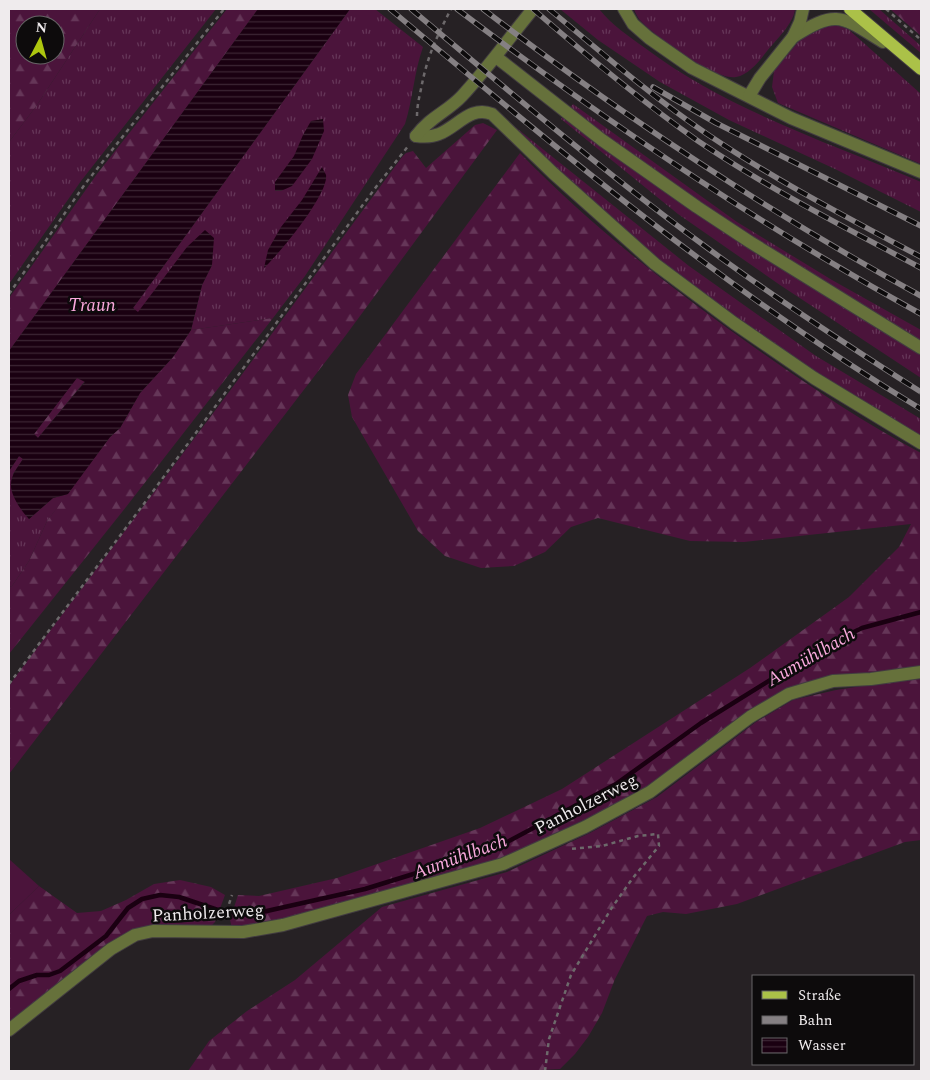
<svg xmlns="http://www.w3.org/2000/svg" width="930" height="1080" font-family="Spectral,serif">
	<defs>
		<pattern id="grass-tufts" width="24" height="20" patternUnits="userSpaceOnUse" patternTransform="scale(1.25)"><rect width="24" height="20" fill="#4b143b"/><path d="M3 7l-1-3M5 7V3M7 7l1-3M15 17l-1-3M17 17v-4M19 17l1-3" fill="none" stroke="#653658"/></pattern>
		<pattern id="forest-firs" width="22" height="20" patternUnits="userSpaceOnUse" patternTransform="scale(1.25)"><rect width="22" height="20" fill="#4b143b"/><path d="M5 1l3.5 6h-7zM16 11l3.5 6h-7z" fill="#653658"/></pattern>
		<pattern id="water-rules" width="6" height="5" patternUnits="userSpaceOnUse" patternTransform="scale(1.25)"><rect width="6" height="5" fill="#1a0011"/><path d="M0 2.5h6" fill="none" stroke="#3c2534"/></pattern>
	</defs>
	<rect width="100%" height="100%" fill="#262124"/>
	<g fill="url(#grass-tufts)">
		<path d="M100,9h116l-135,172 -72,103v-142l28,-37z"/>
		<path d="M350,9h25l48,38c-9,25 -10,52 -18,77l-100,152 -32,42 -82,12 11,-45 10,-20 -49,16 -25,32 -5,-5z"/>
		<path d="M560,9h39c13,16 29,27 46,39 82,62 183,94 276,134v30l-86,-43 -106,-49 -69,-38 -62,-42z"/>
		<path d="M634,9h161c-1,12 -14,26 -22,35 -10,11 -21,30 -37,33 -21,4 -83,-42 -97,-58 -2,-3 -4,-7 -5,-10z"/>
		<path d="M869,9h10l42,37v7z"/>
		<path d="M832,24l16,5 73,65v70l-143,-61 -6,-16 2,-16 26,-31 20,-13z"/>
		<path d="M573,104l164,118 95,58 89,50v48l-141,-93 -102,-71 -117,-95z"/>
		<path d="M504,118l185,148 127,90 105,63v19c-88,-54 -176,-110 -258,-173 -58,-44 -108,-97 -159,-147z"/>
		<path d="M19,456l4,3 -10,15 16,45 24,-21 15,-4 -21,27 -18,40 -17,25 -3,1v-116z"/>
	</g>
	<g fill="url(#forest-firs)" fill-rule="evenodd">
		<path d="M9,9h91l-63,96 -28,37zM25,25h30v30h-30z"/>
		<path d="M227,9h31l-249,342v-53l88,-124z"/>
		<path d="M890,9h31v27z"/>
		<path d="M483,123l14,7 -151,205 -337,439v-88l7,-10 216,-288 170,-231 4,-4 7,-2 13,17 49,-43z"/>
		<path d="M520,153c72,74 153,137 238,197 53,37 106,73 163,103v215l-135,22 -41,23 -97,76 -147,70 -219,63 -50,6 -2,-8 8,-25 21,1 78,-18 143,-50 82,-39 188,-121 99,-71 50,-50 12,-23 -167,18 -54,-1 -92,-23 -27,9 -26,25 -31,14 -33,2 -36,-12 -27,-25 -66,-114 -4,-22 8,-21z"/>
		<path d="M273,318l-147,189 -117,147v-67l3,-1 17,-25 18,-40 63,-84 10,-9 20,-35 33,-36 18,-27z"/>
		<path d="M77,377l8,4 -47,57 -4,-4z"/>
		<path d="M921,677v163l-16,2 -168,62 -51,10 -23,-2 -16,4 -32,63 -13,34 -14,24 -13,17 -15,15 -39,2h-333l21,-30 38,-30 48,-31 87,-73 125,-35 83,-39 67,-36 99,-75 37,-22 43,-10z"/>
		<path d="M180,880l31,7 14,8 -10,27 -6,6 -57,-2 -143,98v-109l30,-29 38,27 24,-2 25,-11 28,-16z"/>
	</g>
	<path fill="#4b143b" d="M9,859l30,27 -30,29z"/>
	<g fill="url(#water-rules)" fill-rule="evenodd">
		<path d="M258,9h92l-217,299 5,4 49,-65 18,-17 9,8 -2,27 -10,20 -11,45 -18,27 -33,36 -20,35 -10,9 -42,57 -15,4 -24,21c-7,-7 -19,-24 -18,-35 0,-9 7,-17 12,-25l-4,-3 -10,15v-120zM77,378l8,4 -47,56 -4,-4z"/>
		<path d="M323,119l1,12 -12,28 -20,27 -11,5h-6v-9l19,-26 9,-21 8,-14z"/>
		<path d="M322,167c1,3 3,5 4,8 3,19 -47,79 -62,93l4,-18 13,-23 21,-27z"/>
	</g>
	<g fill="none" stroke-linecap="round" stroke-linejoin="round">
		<path stroke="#1a0011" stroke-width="4.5" d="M9,989l10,-8 18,-6h12l11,-4 46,-35 22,-28 14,-9 18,-4 19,2 39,13 31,5 116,-26 129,-40 122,-65 85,-61 124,-77 37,-18 59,-16"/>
		<g stroke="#423d40" stroke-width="14">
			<g id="minor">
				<path d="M624,9l9,15 16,14 43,30 99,50 130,54"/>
				<path d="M793,37c44,-28 48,-21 90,5"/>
				<path d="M496,57l106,83 95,67 53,35 171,106"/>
				<path d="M749,96l11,-18 33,-41 7,-15 3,-13"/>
				<path d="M416,136c8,1 16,1 23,-2 18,-7 32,-29 53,-20l61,59 102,91 79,59 80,55 107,65"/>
				<path d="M416,136c14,-19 31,-24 46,-40 26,-28 47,-58 71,-87"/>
				<path d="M9,1030l102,-81 24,-14 18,-4 90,1 40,-7 220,-61 82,-37 65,-35 100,-75 39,-23 44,-13 38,-2 50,-7"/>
			</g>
		</g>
		<g stroke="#423d40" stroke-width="14">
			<path id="major" d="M850,9l71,60"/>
		</g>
		<g stroke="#6d696b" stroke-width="2.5" stroke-dasharray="4 4" stroke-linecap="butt">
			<path d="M886,9l35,31"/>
			<path d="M417,116c0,-9 2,-18 4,-27 6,-32 15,-51 30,-80"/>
			<path d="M9,294l76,-110 139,-175"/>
			<path d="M9,684l134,-179 233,-318 33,-42"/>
			<path d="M224,919l8,-24"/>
			<path d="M545,1071l4,-32 22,-64 40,-66 21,-30 27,-33 -1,-12 -20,2 -36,10 -32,3"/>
		</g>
		<use href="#minor" stroke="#66713b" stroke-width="12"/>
		<use href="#major" stroke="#abc148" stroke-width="12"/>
		<g stroke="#858083" stroke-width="5.5">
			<g id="rail">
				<path d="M390,9c170,143 340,285 531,400"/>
				<path d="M411,9c95,80 191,161 291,235 71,53 145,101 219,148"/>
				<path d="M457,9c148,112 302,216 464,305"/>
				<path d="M483,9c138,106 285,203 438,287"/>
				<path d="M533,9c53,46 107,91 165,132 71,48 148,87 223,127"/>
				<path d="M549,9c52,43 102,87 158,125 68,46 141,84 214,123"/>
				<path d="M653,87l63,36 205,103"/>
			</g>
		</g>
		<use href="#rail" stroke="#0d0b0c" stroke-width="4" stroke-dasharray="11" stroke-linecap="butt"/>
	</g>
	<g text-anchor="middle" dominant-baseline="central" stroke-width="5" stroke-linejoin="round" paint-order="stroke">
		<g font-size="18" fill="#efebed" stroke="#0d0b0c">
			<text transform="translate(586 804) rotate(-27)">Panholzerweg</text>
			<text transform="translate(208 913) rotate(-3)">Panholzerweg</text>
		</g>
		<g font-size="19" font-style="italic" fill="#f9a8dc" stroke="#0d0b0c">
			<text x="92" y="305">Traun</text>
			<text transform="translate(811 657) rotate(-30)">Aumühlbach</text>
			<text transform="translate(460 857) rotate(-20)">Aumühlbach</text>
		</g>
	</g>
	<rect width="930" height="1080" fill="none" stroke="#efebed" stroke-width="20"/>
	<rect x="752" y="975" width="162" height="90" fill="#0d0b0c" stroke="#676566"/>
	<rect x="762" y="991" width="25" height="8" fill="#abc148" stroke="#676566"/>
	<text x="798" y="1000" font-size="15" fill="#efebed">Straße</text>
	<rect x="762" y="1016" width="25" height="8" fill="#858083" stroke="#676566"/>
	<text x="798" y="1025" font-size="15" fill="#efebed">Bahn</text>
	<rect x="762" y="1038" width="25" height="15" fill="url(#water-rules)" stroke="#676566"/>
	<text x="798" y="1050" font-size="15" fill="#efebed">Wasser</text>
	<g transform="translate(40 40) rotate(6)"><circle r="24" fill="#0d0b0c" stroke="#676566"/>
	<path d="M0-4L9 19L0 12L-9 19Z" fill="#adc60f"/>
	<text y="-8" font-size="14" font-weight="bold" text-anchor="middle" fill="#efebed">N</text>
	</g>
</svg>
